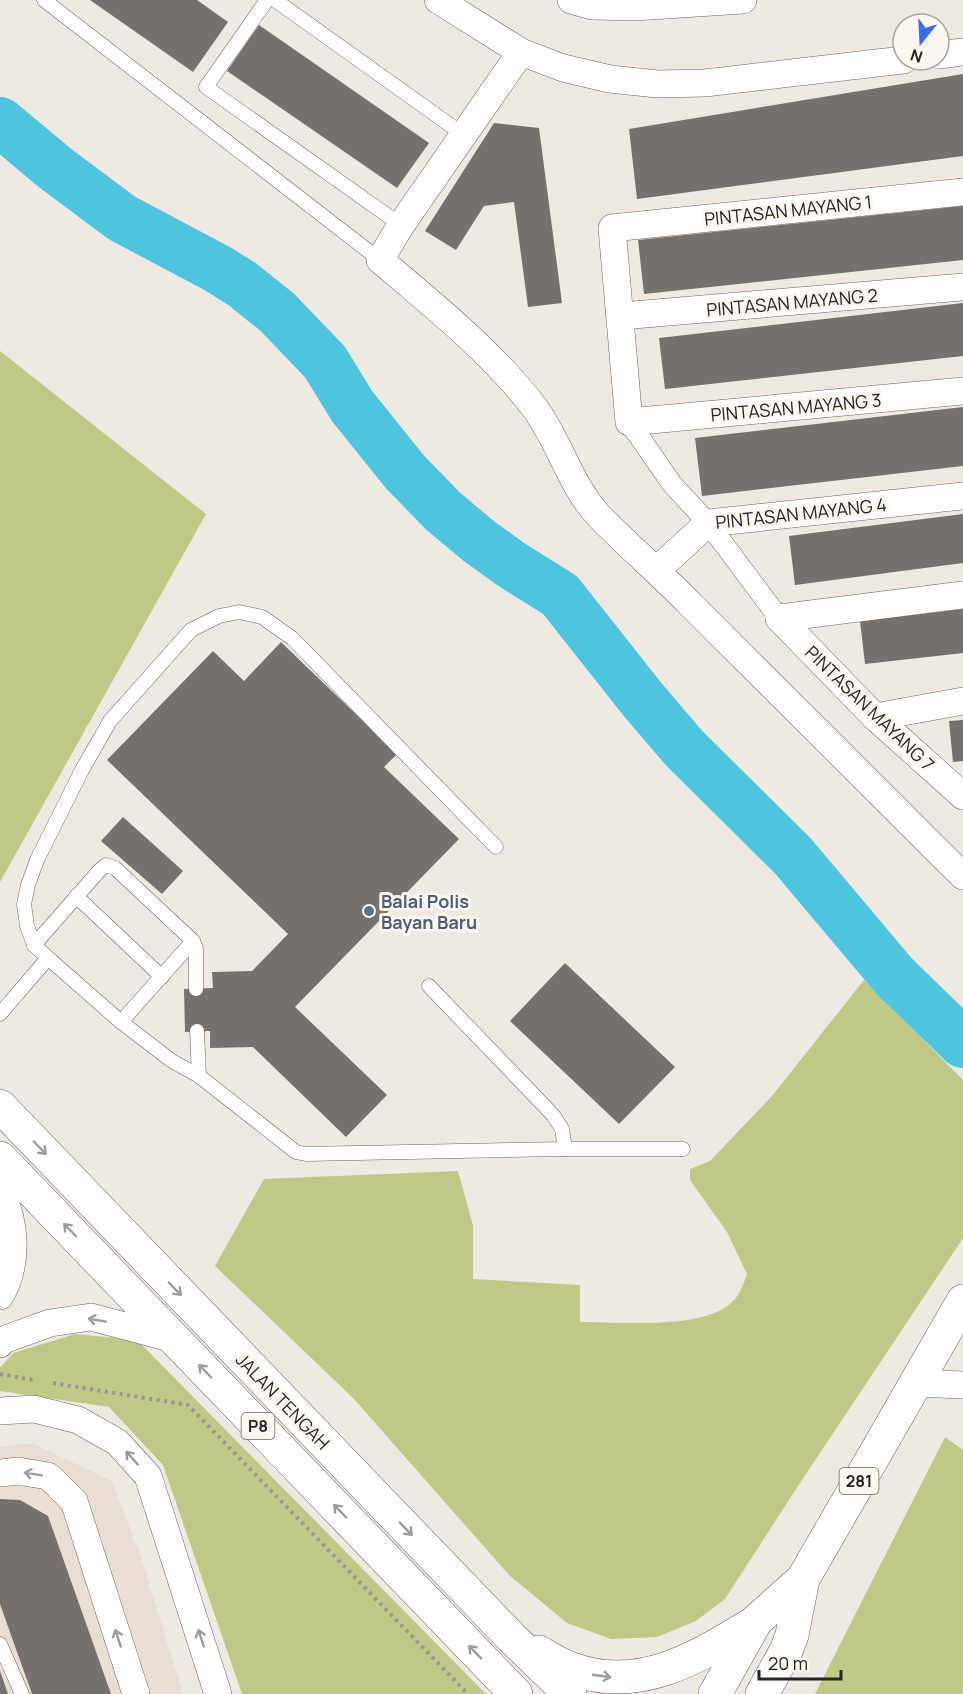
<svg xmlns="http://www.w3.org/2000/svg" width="963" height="1694" font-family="Manrope,sans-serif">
	<rect width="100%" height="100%" fill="#efe9e4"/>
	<path fill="#e9ded3" d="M32,1443l80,38 29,76 42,137h-183v-247z"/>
	<g fill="#bfc985">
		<path d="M0,351l206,163 -206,368z"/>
		<path d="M864,980l99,100v158l-165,248 -73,113 -29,22 -39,16 -46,2 -44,-16 -58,-48 -155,-176 -139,-133 49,-87 194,-8 15,55v53l107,6v37c39,0 122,8 151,-19 9,-8 12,-18 16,-29l-20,-42 -37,-52v-11l20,-8 62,-65z"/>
		<path d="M75,1334l62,6 349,354h-244l-79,-229 -54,-58 -109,-16v-23l13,-15z"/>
		<path d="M945,1437l18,13v244h-148z"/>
	</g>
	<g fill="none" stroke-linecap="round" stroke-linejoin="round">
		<path stroke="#50c4de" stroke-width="50" d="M0,122l55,46 67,50 96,51 24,15 35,28 48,50 27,44 53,66 38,39 37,31 32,23 48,30 83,105 41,48 109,108 101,120 69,67"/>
	</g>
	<g fill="#76716c">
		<path d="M90,0h107l31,22 -35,50z"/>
		<path d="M259,25l170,118 -32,45 -170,-117z"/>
		<path d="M963,74v82l-326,43 -8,-70z"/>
		<path d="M494,123l45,5 23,175 -34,4 -14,-105 -30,4 -28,44 -31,-19z"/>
		<path d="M963,206v54l-319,34 -6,-54z"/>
		<path d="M963,303v53l-298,33 -6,-51z"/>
		<path d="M963,407v59l-261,30 -7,-58z"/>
		<path d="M963,514v49l-168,22 -6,-49z"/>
		<path d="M963,609v44l-98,11 -5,-43z"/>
		<path d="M281,642l116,112 -13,13 75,72 -164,168 92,88 -41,42 -93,-90 -43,1v-17l-25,1 -1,-43 29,-1 -1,-16 40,-1 36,-37 -181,-174 106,-109 31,30z"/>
		<path d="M963,720v41l-10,1 -4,-41z"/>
		<path d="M123,817l60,54 -21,23 -61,-53z"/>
		<path d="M565,963l110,104 -56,57 -109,-103z"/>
		<path d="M0,1499l20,1 28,16 63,178h-79l-32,-90z"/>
		<path d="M0,1671l8,23h-8z"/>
	</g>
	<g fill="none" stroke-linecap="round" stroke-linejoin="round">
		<g stroke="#68635e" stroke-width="15">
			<g id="service">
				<path d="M44,0l336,260"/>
				<path d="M267,0l-61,87 195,138"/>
				<path d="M275,0l189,135"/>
				<path d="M496,847l-204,-209 -30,-21 -23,-5 -20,4 -28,14 -81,91 -28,49 -45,90 -9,25 -4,19 3,22 7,19 14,13 73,64 51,39 27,15 97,76 10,2 259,-5h118"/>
				<path d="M76,896l86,81"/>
				<path d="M193,941l3,8v40"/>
				<path d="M34,945l65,-74 7,-6 9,3 78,73 -72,81"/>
				<path d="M429,986l124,129 9,14 3,20"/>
				<path d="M0,1014l48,-56"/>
				<path d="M197,1031l2,45"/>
				<path d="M0,1644l22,50"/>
			</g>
		</g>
		<g stroke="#68635e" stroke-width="21">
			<path id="pedestrian" d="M629,422l43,62 36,39 71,95"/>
		</g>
		<g stroke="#68635e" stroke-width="28">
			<g id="minor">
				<path d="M438,0l83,52 42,16 47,11 47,5 48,-1 198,-23"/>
				<path d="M571,0l21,6 42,1 109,-7"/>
				<path d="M521,52l-120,173 -21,35c52,44 113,93 154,147 25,33 36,78 65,109 29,30 62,58 91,88 91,90 182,181 273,272"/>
				<path d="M939,55l24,-3"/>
				<path d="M963,192l-351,36 17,194 334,-31"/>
				<path d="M621,316l342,-29"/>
				<path d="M657,570l51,-47 255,-27"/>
				<path d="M779,618l96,99 88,79"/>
				<path d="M779,618l184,-23"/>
				<path d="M875,717l88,-16"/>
				<path d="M0,1191c16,31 19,73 0,105"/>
				<path d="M0,1344l3,-4 47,-17 41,-6 83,22"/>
				<path d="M915,1383l48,2"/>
				<path d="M0,1411l34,-2 44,11 39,22 31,34 70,218"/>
				<path d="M0,1473l18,-2 30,5 26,25 62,193"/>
			</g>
		</g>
		<g stroke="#68635e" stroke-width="34">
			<g id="primary">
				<path d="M0,1106l511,531 59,57"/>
				<path d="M0,1158l516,536"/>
				<path d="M539,1652c10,6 21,13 33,17 68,25 126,-12 182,-46"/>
				<path d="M715,1694l41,-73 47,-42 160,-278"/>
				<path d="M762,1694l24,-43 6,-16 11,-56"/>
			</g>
		</g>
		<g stroke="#989490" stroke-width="4" stroke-dasharray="3 4.5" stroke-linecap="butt">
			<path d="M0,1374l34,6"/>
			<path d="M53,1383l135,22 280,289"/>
		</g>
		<use href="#service" stroke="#fff" stroke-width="14"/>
		<use href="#pedestrian" stroke="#fff" stroke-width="20"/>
		<use href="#minor" stroke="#fff" stroke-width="27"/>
		<use href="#primary" stroke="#fff" stroke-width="33"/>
	</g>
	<defs><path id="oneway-shaft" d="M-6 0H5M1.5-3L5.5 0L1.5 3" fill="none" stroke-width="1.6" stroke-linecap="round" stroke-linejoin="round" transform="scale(1.5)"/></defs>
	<g stroke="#9e9d9c">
		<use href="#oneway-shaft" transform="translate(40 1148) rotate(46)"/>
		<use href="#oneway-shaft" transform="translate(70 1230) rotate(-134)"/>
		<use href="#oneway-shaft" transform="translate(175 1289) rotate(46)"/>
		<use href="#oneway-shaft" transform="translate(97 1320) rotate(-170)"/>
		<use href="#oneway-shaft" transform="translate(205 1371) rotate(-134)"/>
		<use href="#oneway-shaft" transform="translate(132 1458) rotate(-132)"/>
		<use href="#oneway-shaft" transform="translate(33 1474) rotate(-171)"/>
		<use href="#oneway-shaft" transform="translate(340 1511) rotate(-134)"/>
		<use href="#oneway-shaft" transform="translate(406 1529) rotate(46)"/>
		<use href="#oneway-shaft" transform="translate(118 1638) rotate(-108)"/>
		<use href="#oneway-shaft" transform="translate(201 1638) rotate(-108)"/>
		<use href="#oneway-shaft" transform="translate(475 1652) rotate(-134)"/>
		<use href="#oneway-shaft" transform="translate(602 1676) rotate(8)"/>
	</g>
	<circle fill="#5c6f8a" stroke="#fcf7f1" stroke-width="2" cx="369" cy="911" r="6"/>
	<g text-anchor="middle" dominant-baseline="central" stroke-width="6" stroke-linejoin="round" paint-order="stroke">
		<g fill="#fcf7f1" stroke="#676461" stroke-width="1.5">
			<rect x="241.5" y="1413" width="33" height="26" rx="4.5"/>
			<rect x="839.5" y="1468" width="39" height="26" rx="4.5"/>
		</g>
		<g font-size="16" font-weight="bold" fill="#272523">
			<text x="258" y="1426">P8</text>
			<text x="859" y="1481">281</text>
		</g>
		<g font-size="18" fill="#272523" stroke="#fcf7f1">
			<text transform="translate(788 210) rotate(-6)">PINTASAN MAYANG 1</text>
			<text transform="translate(792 302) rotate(-5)">PINTASAN MAYANG 2</text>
			<text transform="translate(796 407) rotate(-5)">PINTASAN MAYANG 3</text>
			<text transform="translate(801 513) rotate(-6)">PINTASAN MAYANG 4</text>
			<text transform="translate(870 708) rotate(44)">PINTASAN MAYANG 7</text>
			<text transform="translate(283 1401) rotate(46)">JALAN TENGAH</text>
		</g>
		<g font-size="18" font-weight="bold" fill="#4e5e75" stroke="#fcf7f1" text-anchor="start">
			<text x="381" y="901">Balai Polis<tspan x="381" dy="21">Bayan Baru</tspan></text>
		</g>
	</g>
	<g transform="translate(921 42) rotate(198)"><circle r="28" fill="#fcf7f1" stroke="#a7a39f" stroke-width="1.5"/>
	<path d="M0-4.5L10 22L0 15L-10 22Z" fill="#3f6adb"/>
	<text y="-9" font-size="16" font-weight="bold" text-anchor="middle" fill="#272523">N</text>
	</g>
	<path d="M759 1670v9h82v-9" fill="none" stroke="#272523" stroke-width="3"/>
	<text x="768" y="1670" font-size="18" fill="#272523" stroke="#fcf7f1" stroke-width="4.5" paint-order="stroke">20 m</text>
</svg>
